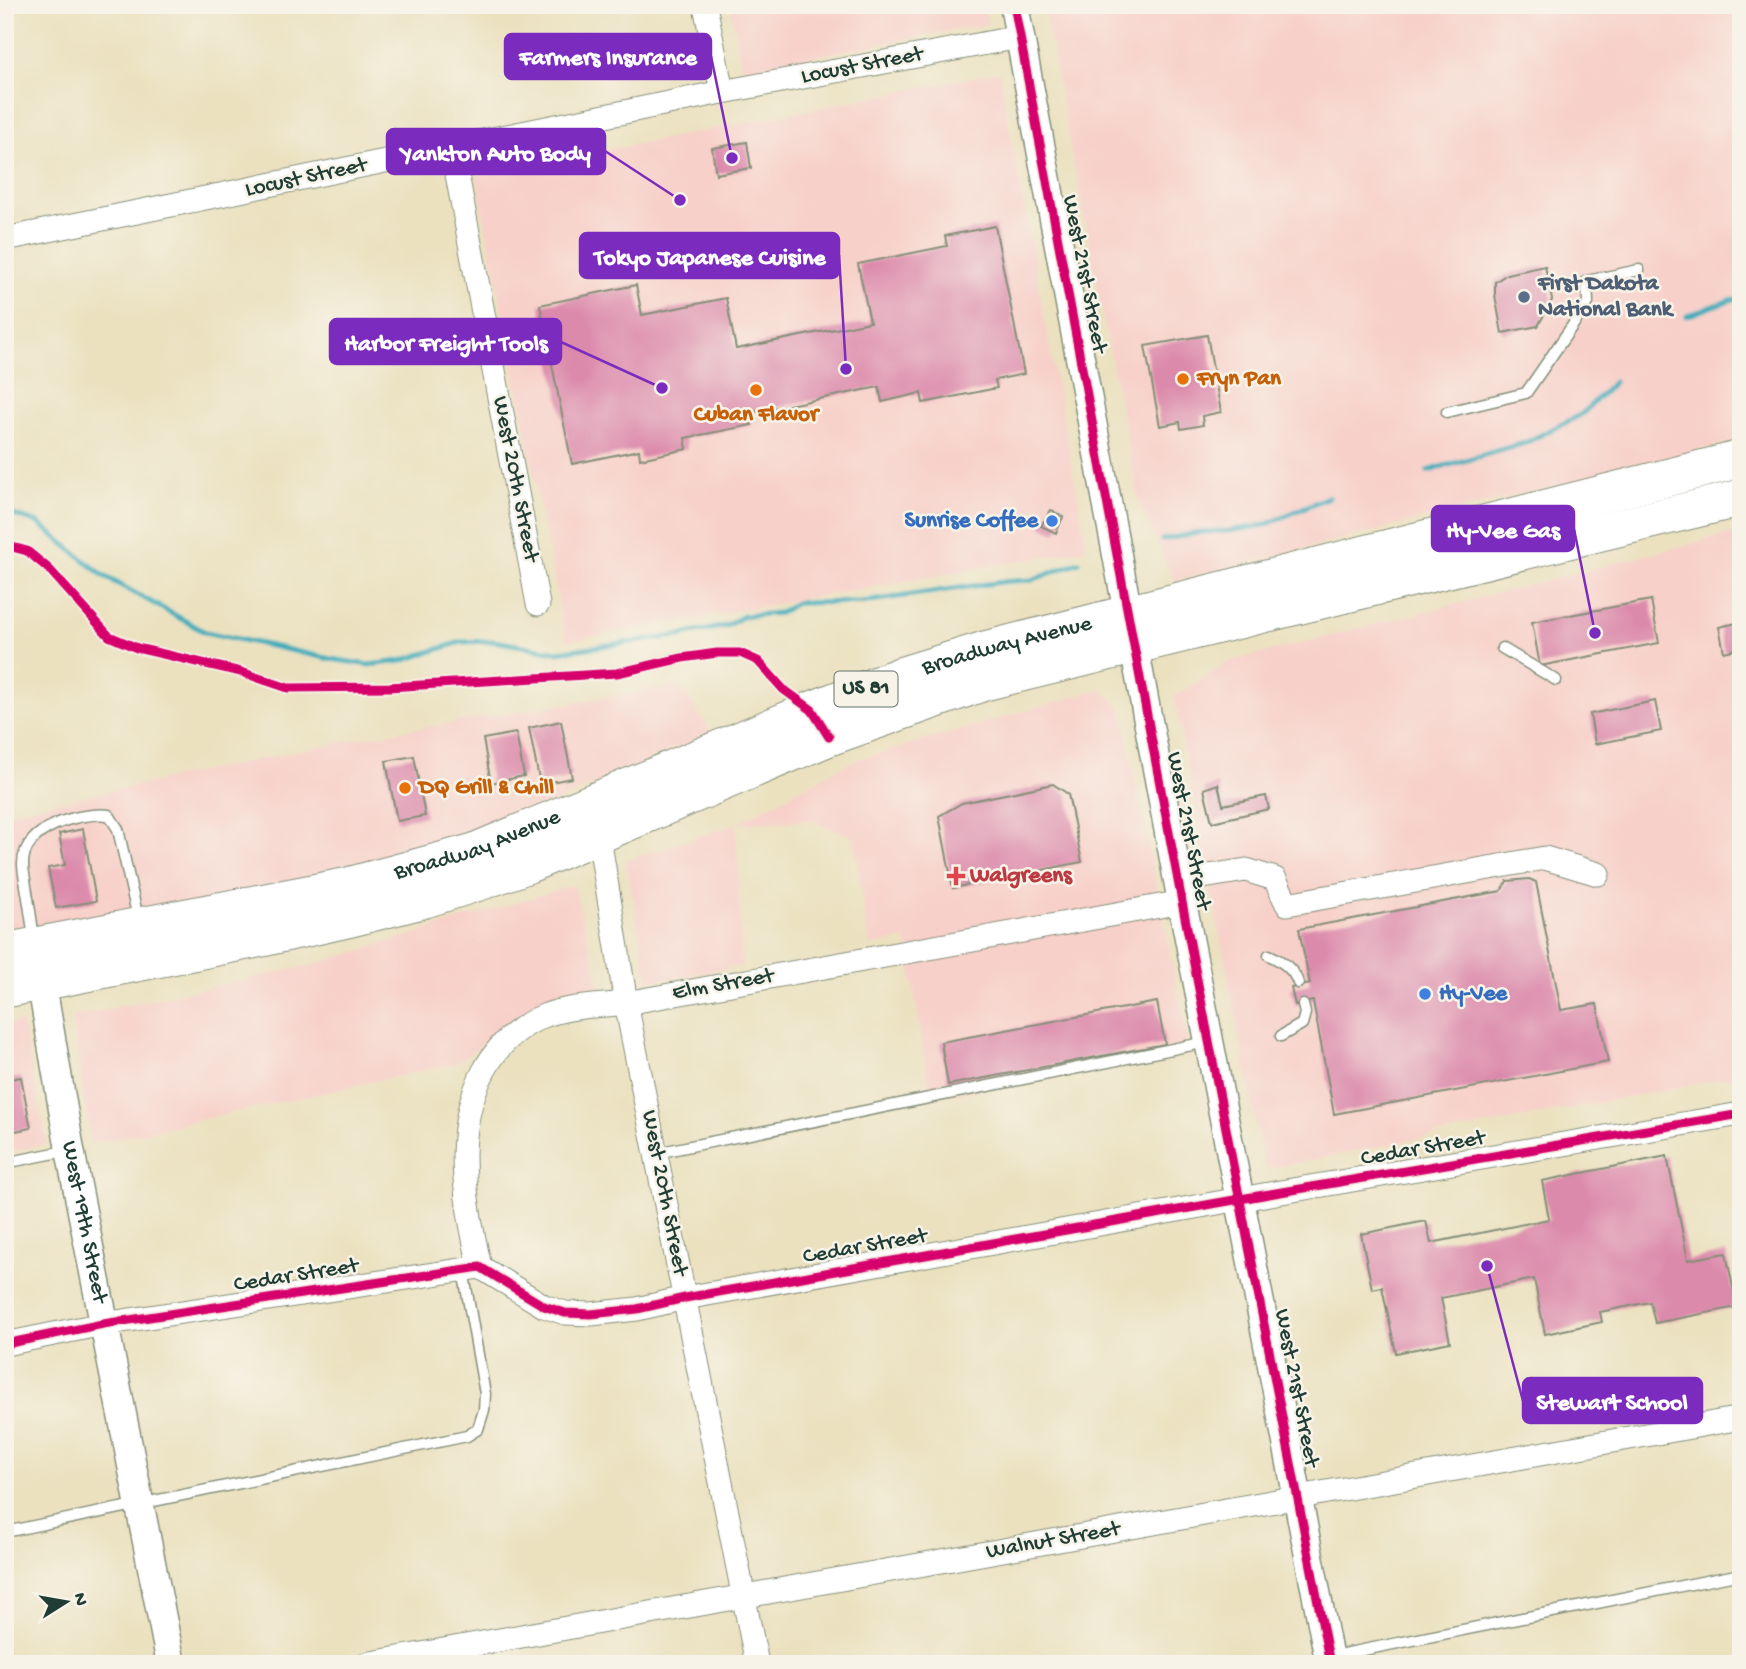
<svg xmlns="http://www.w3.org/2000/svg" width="1746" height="1669" font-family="'Gochi Hand',sans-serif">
	<rect width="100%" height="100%" fill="#f7f3e8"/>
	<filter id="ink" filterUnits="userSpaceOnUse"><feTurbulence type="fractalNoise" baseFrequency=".0143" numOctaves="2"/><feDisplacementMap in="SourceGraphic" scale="14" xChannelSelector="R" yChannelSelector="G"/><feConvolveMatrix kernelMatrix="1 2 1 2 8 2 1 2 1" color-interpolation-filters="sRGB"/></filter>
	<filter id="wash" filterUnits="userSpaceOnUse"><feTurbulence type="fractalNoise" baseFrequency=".00686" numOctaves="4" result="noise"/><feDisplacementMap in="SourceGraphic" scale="28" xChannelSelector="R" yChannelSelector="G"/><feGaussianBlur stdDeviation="1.57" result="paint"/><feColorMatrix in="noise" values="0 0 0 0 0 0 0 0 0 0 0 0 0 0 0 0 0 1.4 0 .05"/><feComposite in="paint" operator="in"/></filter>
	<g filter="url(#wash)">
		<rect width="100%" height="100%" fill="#ebe1bf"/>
		<g fill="#f7d0c9">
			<path d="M730,5h254l4,19 -246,46z"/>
			<path d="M1043,5h698v435l-566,141 -36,-78z"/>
			<path d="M999,72l88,477 -521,92 -90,-465z"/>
			<path d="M1741,531v544l-476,94 -91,-473 57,-35z"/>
			<path d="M680,685l31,48 -223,100 -150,42 -333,66v-128l361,-76z"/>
			<path d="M1101,689l20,19 68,341 -258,49 -25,-159 -37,6 -15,-108 -45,-17 -73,4 6,142 -94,16 -22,-122 110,-36 114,-62z"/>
			<path d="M574,885l27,106 -78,23 -66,49 -366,81 -19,-127 241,-52z"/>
			<path d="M22,1021l25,123 -42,8v-127z"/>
		</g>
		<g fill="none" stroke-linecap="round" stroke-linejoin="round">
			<g stroke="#3eacbb" stroke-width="5">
				<path d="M1687,316l43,-16 11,-2"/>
				<path d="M1428,471l97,-28 57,-29 32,-32"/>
				<path d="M5,512l33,11 66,53 101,56 126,27 38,6 32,-4 60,-19 33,-1 63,11 120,-16 49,-10 18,-10 36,-3 16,-10 68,-1 144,-21 24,-1 47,-18"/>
				<path d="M1162,540l40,-8 27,-1 36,-6 63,-28"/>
			</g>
		</g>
		<g id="blocks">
			<g fill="#dc8aab">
				<path d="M747,142l4,26 -35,6 -4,-26z"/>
				<path d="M995,226l29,148 -29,6 2,8 -74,15 -2,-10 -39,9 -3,-15 -130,26 3,12 -67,13 2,11 -47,10 -1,-9 -67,14 -32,-159 96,-20 6,30 84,-17 10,51 134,-27 -12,-58 89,-18 -2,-10z"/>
				<path d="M1545,266l7,34 -14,26 -36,7 -7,-38v-13l12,-8z"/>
				<path d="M1207,335l14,77 -19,4 1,9 -22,4 -1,-7 -20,4 -15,-80z"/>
				<path d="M1051,510l12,7 -7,16 -15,-7z"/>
				<path d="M1651,600l8,43 -119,23 -8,-44z"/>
				<path d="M1741,622v26l-17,4 -5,-25z"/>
				<path d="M1655,701l6,30 -66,13 -5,-30z"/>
				<path d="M561,721l11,57 -32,6 -11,-56z"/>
				<path d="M516,733l8,43 -33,7 -8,-44z"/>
				<path d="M414,756l11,60 -28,5 -11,-60z"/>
				<path d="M1053,784l15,10 14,68 -129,26 -14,-72 23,-13z"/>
				<path d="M1218,784l5,21 43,-9 3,13 -57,13 -8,-33z"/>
				<path d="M83,829l13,72 -40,7 -8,-40 17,-3 -6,-31z"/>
				<path d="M1529,879l7,3 25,128 36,-6 11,58 -274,52 -21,-113 -18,4 -4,-17 19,-4 -11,-55 202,-38 6,-10z"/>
				<path d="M1157,1002l8,42 -217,41 -7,-43z"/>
				<path d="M21,1077l10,51 -26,5v-53z"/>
				<path d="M1667,1156l21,104 38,-7 11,54 -82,16 -5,-21 -50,10 2,10 -57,12 -11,-55 -93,19 9,44 -54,11 -14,-66 -10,2 -11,-55 65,-13 5,22 118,-24 -7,-38z"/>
			</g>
		</g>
	</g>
	<g filter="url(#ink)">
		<use href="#blocks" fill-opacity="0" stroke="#858f7a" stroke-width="2"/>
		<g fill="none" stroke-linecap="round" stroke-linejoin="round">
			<g stroke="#858f7a" stroke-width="13">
				<g id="service">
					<path d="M1447,412l79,-19 62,-90 -1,-22 52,-11"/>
					<path d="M1502,648l54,32"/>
					<path d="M34,940c-2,-18 -5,-36 -8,-54 -1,-7 -3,-15 -3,-22 0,-37 57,-52 86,-49l9,14 21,94"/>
					<path d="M1269,955c13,6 25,14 29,28"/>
					<path d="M1281,1036l21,-12 3,-11 -2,-8"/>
					<path d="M656,1153l551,-111"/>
					<path d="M5,1163l65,-13"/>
					<path d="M5,1532l462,-96 11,-7 6,-19 1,-16 -22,-124"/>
					<path d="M1294,1664l447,-90"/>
				</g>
			</g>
			<g stroke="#858f7a" stroke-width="25">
				<g id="minor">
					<path d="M705,5l17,87"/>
					<path d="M452,148l86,456"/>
					<path d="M5,239l717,-147 298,-55"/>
					<path d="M597,825l29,178 131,661"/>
					<path d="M1178,881l68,-11 29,9 12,25 258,-46 53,16"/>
					<path d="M480,1267c-8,-36 -16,-74 -16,-112 1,-59 24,-117 82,-140 25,-9 55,-9 80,-12l556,-101"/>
					<path d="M5,1344l98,-20 377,-57 64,39 21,7 26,1 46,-5 48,-11 555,-99 501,-85"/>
					<path d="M365,1664l1376,-246"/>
				</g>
			</g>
			<g stroke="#858f7a" stroke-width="31">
				<g id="tertiary">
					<path d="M1014,5l168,897 148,762"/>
					<path id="s1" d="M38,962l32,188 101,514"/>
				</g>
			</g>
			<g stroke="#858f7a" stroke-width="39">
				<g id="trunk">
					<path id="s2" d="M5,952l339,-65 130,-35 338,-142 88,-34 85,-26 143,-36 613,-155"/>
					<path d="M5,989l262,-52 80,-18 78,-20 57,-18 47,-17 300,-127 155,-55 757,-184"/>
				</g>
			</g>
			<use href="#service" stroke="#fff" stroke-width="10"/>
			<use href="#minor" stroke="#fff" stroke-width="23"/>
			<use href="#tertiary" stroke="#fff" stroke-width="28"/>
			<use href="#trunk" stroke="#fff" stroke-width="37"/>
			<g stroke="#f7f3e8" stroke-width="13">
				<g id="cycleway">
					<path d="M1014,5l168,897 148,762"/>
					<path d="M5,545l22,6 22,18 60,67 28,12 104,24 47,16 101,-1 228,-14 65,-15 35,-5h23l18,8 25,28 29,21 17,27"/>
					<path d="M5,1344l98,-20 377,-57 64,39 21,7 26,1 46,-5 48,-11 555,-99 501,-85"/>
				</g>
			</g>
			<use href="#cycleway" stroke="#d6006c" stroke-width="9"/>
		</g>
	</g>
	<circle fill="#5c6f8a" stroke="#f7f3e8" stroke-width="2.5" cx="1524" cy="297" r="7"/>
	<g fill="#e8710a" stroke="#f7f3e8" stroke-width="2.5">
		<circle cx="1183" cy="379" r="7"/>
		<circle cx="756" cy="390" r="7"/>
		<circle cx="405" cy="788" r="7"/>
	</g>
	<g fill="#3f7fe0" stroke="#f7f3e8" stroke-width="2.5">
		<circle cx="1052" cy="521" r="7"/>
		<circle cx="1425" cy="994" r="7"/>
	</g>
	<path fill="#e0444e" stroke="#f7f3e8" stroke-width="2.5" d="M952.5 865.5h7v7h7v7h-7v7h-7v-7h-7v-7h7z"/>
	<g text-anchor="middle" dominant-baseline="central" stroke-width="5" stroke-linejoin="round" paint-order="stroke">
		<rect fill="#f7f3e8" stroke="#60746a" stroke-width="2" x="834.5" y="671.5" width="63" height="35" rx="5"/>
		<g font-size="21" font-weight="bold" fill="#1f3d34">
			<text x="866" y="689">US 81</text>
		</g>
		<g font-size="23" fill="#1f3d34" stroke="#f7f3e8">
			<text transform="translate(862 66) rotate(-11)">Locust Street</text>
			<text transform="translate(306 178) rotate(-12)">Locust Street</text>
			<text transform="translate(1084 274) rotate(79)">West 21st Street</text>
			<text transform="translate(515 479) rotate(79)">West 20th Street</text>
			<text stroke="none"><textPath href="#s2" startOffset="1052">Broadway Avenue</textPath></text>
			<text transform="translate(1188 831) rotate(79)">West 21st Street</text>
			<text stroke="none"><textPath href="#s2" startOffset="485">Broadway Avenue</textPath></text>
			<text transform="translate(723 985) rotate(-10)">Elm Street</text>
			<text transform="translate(1423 1149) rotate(-10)">Cedar Street</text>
			<text transform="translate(664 1193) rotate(79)">West 20th Street</text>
			<text stroke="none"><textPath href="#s1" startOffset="264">West 19th Street</textPath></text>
			<text transform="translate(865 1247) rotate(-10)">Cedar Street</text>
			<text transform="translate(296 1276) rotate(-9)">Cedar Street</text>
			<text transform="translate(1296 1388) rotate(79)">West 21st Street</text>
			<text transform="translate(1053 1541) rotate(-10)">Walnut Street</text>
		</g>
		<g font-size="23" font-weight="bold" fill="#4e5e75" stroke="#f7f3e8" text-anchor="start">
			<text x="1538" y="284">First Dakota<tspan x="1538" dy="26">National Bank</tspan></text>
		</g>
		<g font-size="23" font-weight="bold" fill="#c56008" stroke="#f7f3e8" text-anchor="start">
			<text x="1197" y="379">Fryn Pan</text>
			<text x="756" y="415" text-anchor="middle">Cuban Flavor</text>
			<text x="419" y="788">DQ Grill &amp; Chill</text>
		</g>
		<g font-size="23" font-weight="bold" fill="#366cbe" stroke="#f7f3e8" text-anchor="end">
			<text x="1038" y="521">Sunrise Coffee</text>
			<text x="1439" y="994" text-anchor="start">Hy-Vee</text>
		</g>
		<g font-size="23" font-weight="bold" fill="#be3a42" stroke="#f7f3e8" text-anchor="start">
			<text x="970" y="876">Walgreens</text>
		</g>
	</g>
	<path fill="none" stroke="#7b2cbf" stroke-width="2.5" d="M732 158L711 56M680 200L605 151M846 369L839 255M662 388L561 342M1595 633L1574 529M1487 1266L1523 1401"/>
	<g fill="#7b2cbf" stroke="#f7f3e8" stroke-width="2.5">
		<circle cx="732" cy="158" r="7"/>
		<circle cx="680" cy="200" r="7"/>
		<circle cx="846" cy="369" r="7"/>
		<circle cx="662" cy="388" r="7"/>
		<circle cx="1595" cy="633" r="7"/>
		<circle cx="1487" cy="1266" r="7"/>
	</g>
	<g fill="#7b2cbf" stroke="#7b2cbf" stroke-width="2.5">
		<rect x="505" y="34" width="206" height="45" rx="7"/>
		<rect x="387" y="129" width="218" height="45" rx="7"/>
		<rect x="580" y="233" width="259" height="45" rx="7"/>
		<rect x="330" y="319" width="231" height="45" rx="7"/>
		<rect x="1432" y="506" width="142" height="45" rx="7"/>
		<rect x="1523" y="1378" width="179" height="45" rx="7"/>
	</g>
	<g font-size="24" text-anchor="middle" font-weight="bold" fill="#fff">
		<text x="608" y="64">Farmers Insurance</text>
		<text x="496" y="160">Yankton Auto Body</text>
		<text x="710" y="264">Tokyo Japanese Cuisine</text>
		<text x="446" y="350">Harbor Freight Tools</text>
		<text x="1503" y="537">Hy-Vee Gas</text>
		<text x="1612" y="1409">Stewart School</text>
	</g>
	<rect width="1746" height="1669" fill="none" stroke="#f7f3e8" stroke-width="28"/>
	<g transform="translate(66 1602) rotate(79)" stroke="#f7f3e8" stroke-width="5" paint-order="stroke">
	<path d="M0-5L12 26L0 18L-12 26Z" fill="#1f3d34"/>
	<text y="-10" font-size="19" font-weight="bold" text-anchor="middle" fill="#1f3d34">N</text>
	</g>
</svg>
